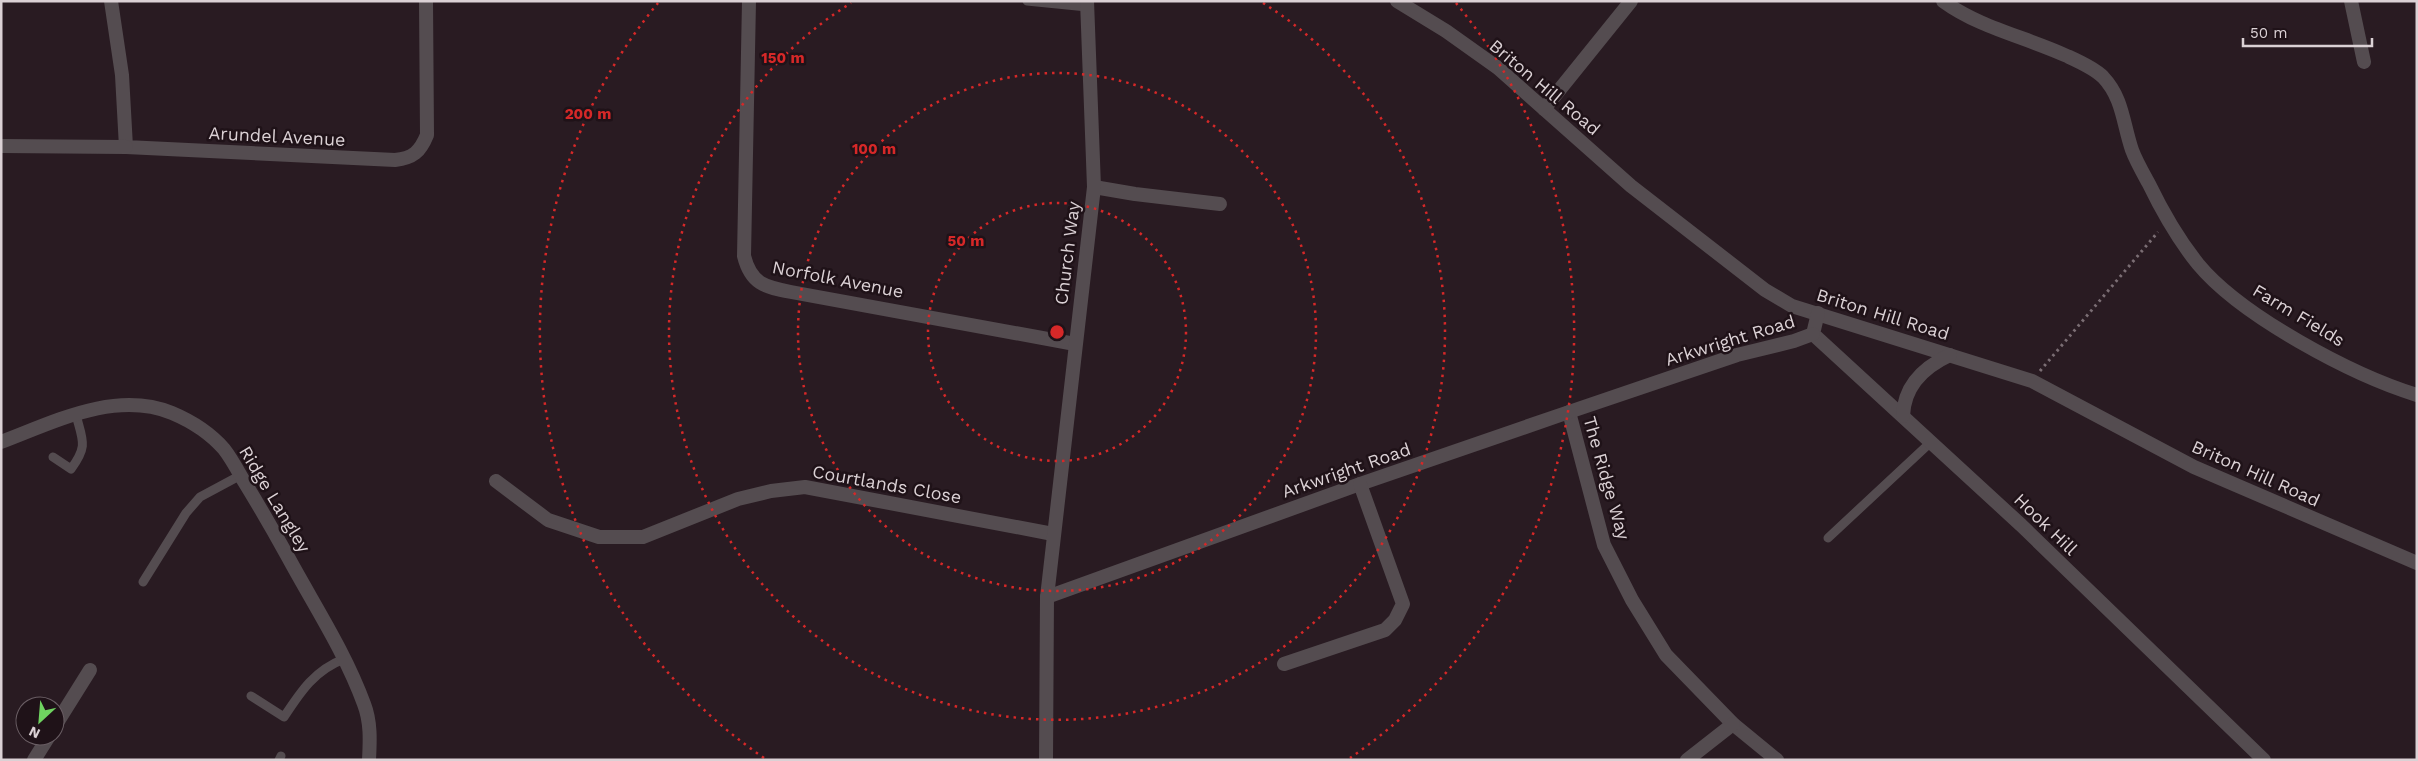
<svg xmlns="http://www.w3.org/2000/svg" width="2418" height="761" font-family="'Work Sans',sans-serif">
	<rect width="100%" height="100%" fill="#291b22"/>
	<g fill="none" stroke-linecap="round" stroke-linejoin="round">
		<path stroke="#7b6e74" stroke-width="3" stroke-dasharray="2.5 4" stroke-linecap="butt" d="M2040,371l118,-139"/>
		<g stroke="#544c50" stroke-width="9">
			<path d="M1027,1l60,6"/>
			<path d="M53,457l18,12c17,-23 12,-28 5,-54"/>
			<path d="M1828,538l103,-96"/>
			<path d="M143,582l43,-69 14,-16 41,-22"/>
			<path d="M251,696l33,21c17,-26 31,-47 60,-58"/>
			<path d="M279,760l2,-4"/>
		</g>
		<g stroke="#544c50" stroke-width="14">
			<path d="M111,1l11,74 4,72 269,13c18,-2 25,-8 32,-25l-1,-134"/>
			<path d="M749,1l-5,255c7,28 21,31 47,36l284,52"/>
			<path d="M1397,1l49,30 52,37 133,118 134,104 27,16 240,75 162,86 223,96"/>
			<path d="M1943,1c37,27 83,36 124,55 11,5 27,12 36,21 20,21 20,47 29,73 4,11 11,23 17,34 14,29 29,55 49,80 43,52 154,111 219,131"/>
			<path d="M2351,1l13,61"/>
			<path d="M1544,109l87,-108"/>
			<path d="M1,146l125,1"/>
			<path d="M1094,187l41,7 85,10"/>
			<path d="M1818,313l-5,21 208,191 243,235"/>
			<path d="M1569,412l35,133 28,55 34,55 67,69 44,36"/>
			<path d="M1903,416c1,-30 21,-49 47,-61"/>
			<path d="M1,442c53,-20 114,-52 171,-29 19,8 38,20 52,36 7,9 13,20 18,29 16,26 31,52 46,79 26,48 57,95 76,147 7,18 6,37 5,56"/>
			<path d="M496,481l52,39 51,17h44l95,-38 33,-8 34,-4 248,47"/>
			<path d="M1047,597l313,-113 209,-72 168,-57 57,-14 19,-7"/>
			<path d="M1284,664l101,-34 10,-10 8,-16 -43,-120"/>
			<path d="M55,726l35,-56"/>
			<path d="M34,760l15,-24"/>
			<path d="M1687,760l46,-36"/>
		</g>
		<path stroke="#544c50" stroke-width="14" d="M1046,760l1,-163 47,-410 -7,-186"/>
	</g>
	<g fill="none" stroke="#d62828" stroke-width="2.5" stroke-dasharray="2.5 5">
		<circle cx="1057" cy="332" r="129"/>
		<circle cx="1057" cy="332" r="259"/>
		<path d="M1263 3A388 388 0 1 1 851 3"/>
		<path d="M764 758A517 517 0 0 1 658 3M1456 3A517 517 0 0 1 1350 758"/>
	</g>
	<g text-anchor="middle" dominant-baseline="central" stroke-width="5" stroke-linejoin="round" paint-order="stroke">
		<g font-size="18" fill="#dbd1d5" stroke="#1f1218">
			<text transform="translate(1545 87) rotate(40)">Briton Hill Road</text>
			<text transform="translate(277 136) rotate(3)">Arundel Avenue</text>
			<text transform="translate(1067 253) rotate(-83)">Church Way</text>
			<text transform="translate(838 279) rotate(11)">Norfolk Avenue</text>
			<text transform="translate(1883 314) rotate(17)">Briton Hill Road</text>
			<text transform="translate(2299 315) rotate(31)">Farm Fields</text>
			<text transform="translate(1730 340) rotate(-17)">Arkwright Road</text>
			<text transform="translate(1346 470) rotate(-19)">Arkwright Road</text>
			<text transform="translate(2256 473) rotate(24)">Briton Hill Road</text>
			<text transform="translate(1607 478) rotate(74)">The Ridge Way</text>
			<text transform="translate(887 484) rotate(10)">Courtlands Close</text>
			<text transform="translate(275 499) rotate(59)">Ridge Langley</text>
			<text transform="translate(2046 524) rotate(44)">Hook Hill</text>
		</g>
	</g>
	<circle cx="1057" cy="332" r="8" fill="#d62828" stroke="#1f1218" stroke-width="2.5"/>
	<g font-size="15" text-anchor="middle" font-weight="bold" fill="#d62828" stroke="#1f1218" stroke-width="5" stroke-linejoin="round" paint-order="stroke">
		<text x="783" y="63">150 m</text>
		<text x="588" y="119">200 m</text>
		<text x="874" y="154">100 m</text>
		<text x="966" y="246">50 m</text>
	</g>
	<rect width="2418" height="761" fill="none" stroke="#dbd1d5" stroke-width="5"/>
	<g transform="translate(40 721) rotate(206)"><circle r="24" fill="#1f1218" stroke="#6a5e64"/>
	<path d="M0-4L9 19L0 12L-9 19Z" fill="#6fd360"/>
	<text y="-8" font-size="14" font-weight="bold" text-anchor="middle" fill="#dbd1d5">N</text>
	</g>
	<path d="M2243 38v8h129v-8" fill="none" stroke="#dbd1d5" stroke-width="2.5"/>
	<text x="2250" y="38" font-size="15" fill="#dbd1d5" stroke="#1f1218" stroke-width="4" paint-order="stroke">50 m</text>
</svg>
